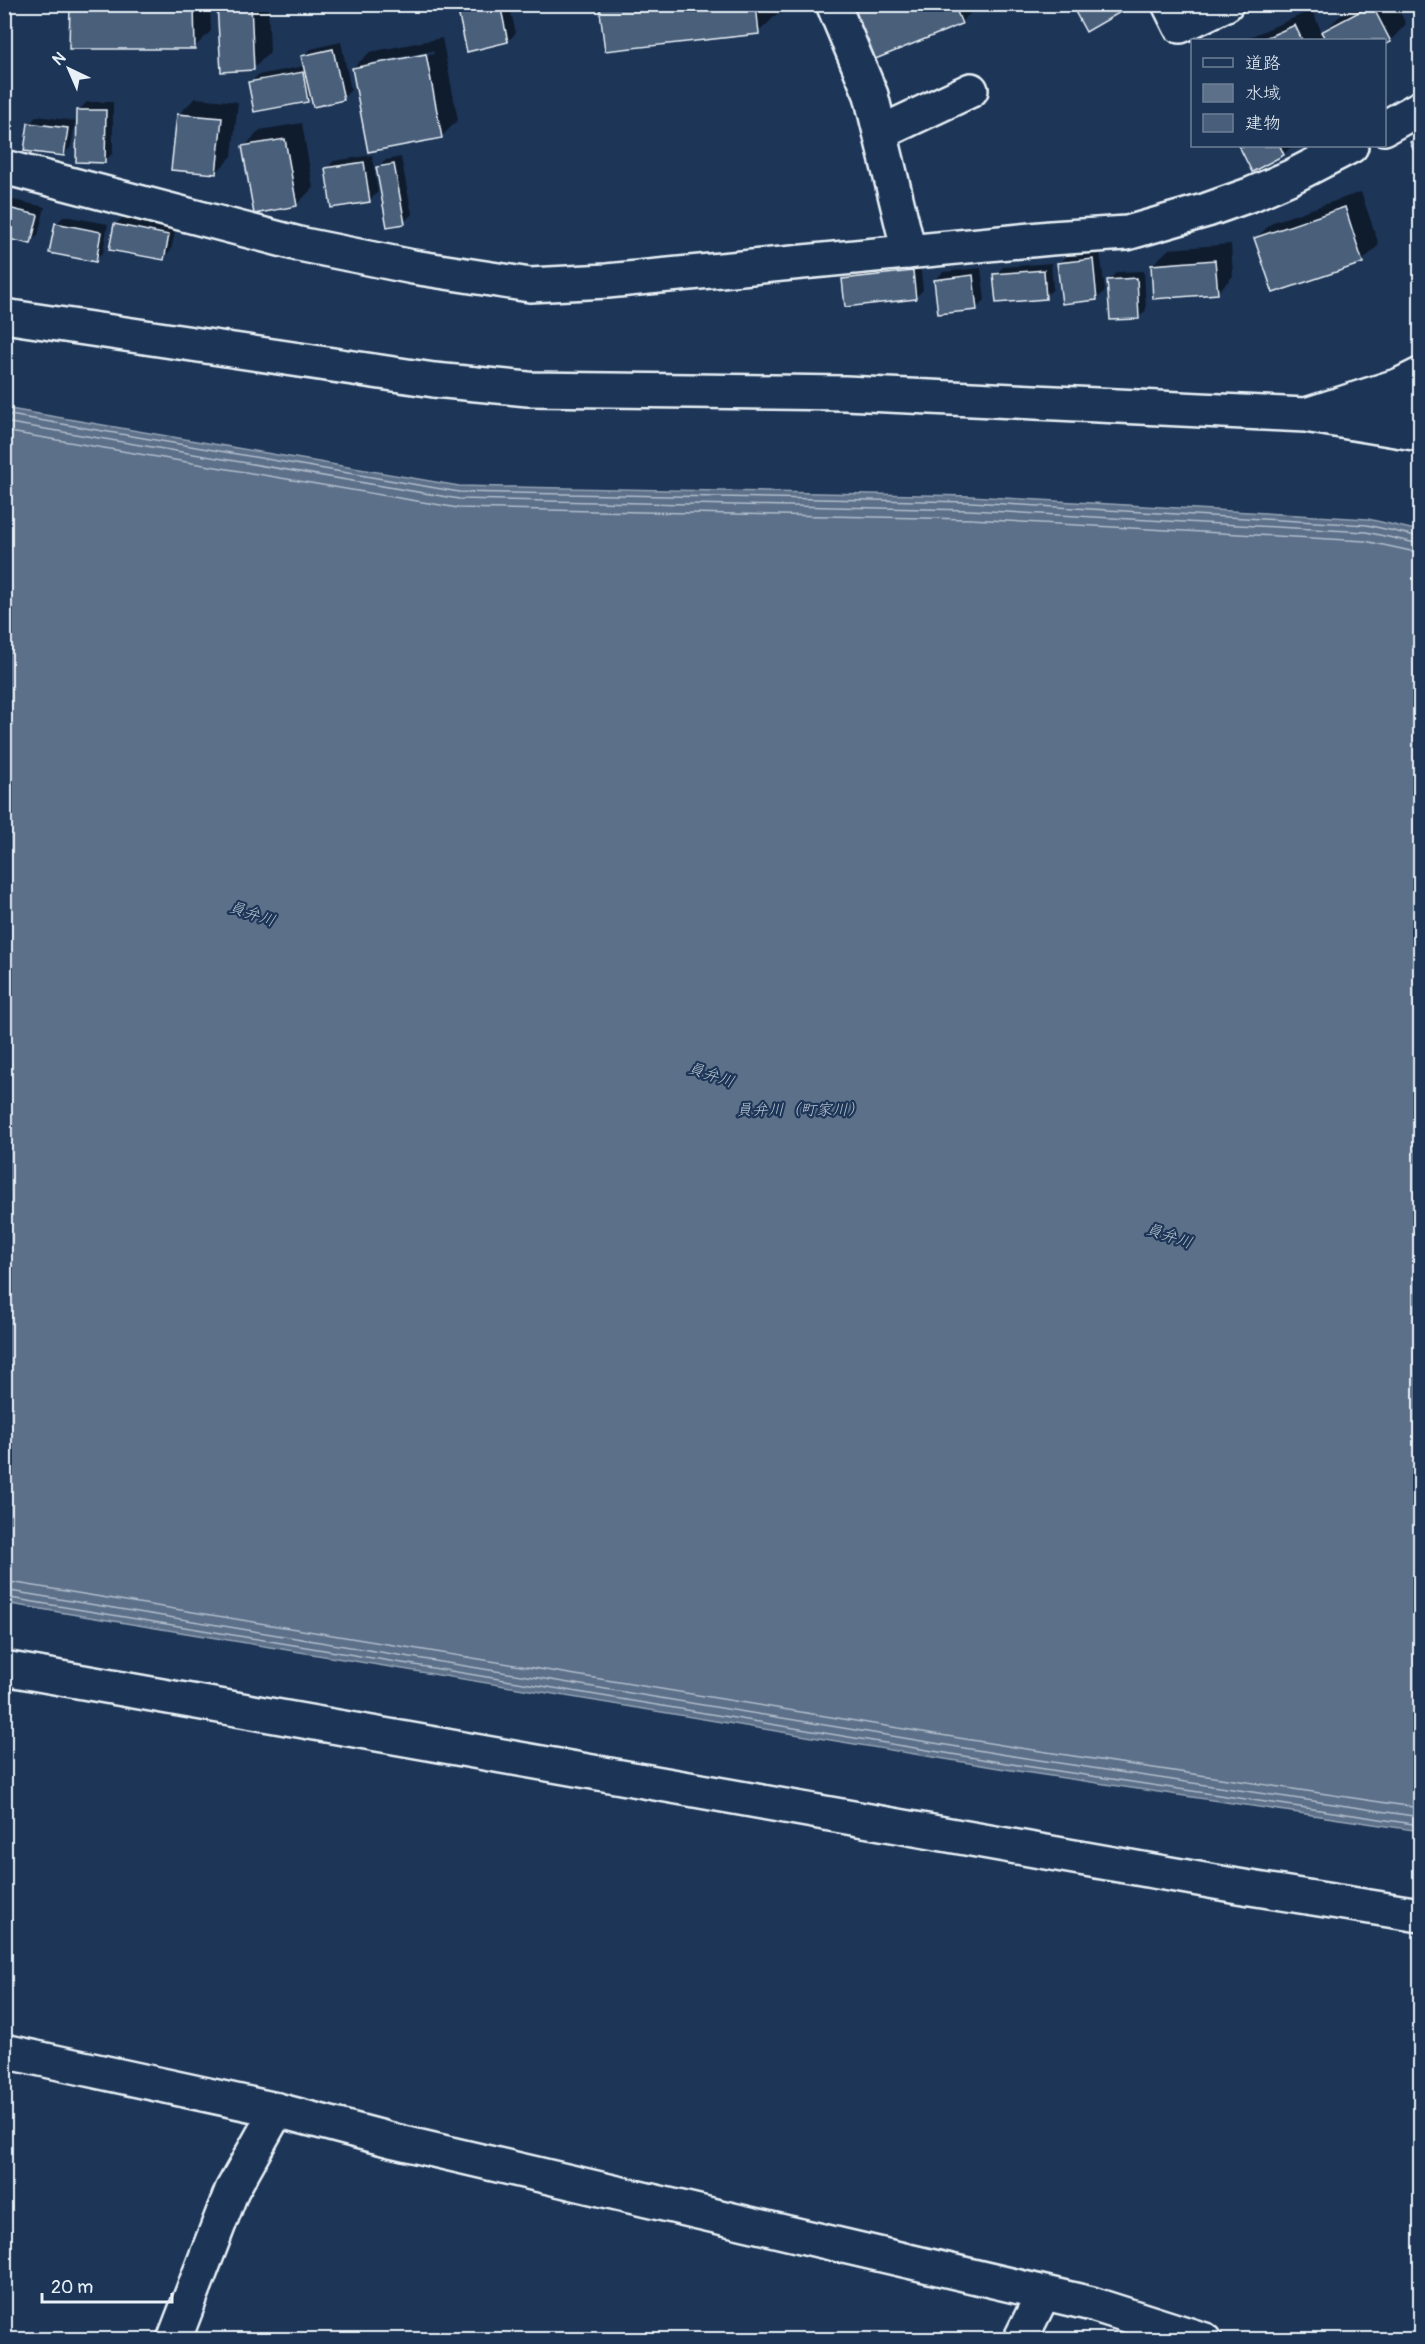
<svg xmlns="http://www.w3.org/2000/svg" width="1425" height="2344" font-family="Pangolin,'Klee One',sans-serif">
	<rect width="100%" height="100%" fill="#1d3557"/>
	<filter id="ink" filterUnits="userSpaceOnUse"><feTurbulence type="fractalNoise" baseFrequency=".0167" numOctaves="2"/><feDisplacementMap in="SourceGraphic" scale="12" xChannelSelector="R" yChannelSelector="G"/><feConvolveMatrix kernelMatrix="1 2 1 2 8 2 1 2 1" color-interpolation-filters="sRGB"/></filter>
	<g filter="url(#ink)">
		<path fill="#5d7089" stroke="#95a4b5" stroke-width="1.5" d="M4,408l455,78 512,10 397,23 52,12v1300l-403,-60 -1012,-168z"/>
		<g fill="#0007" fill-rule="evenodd">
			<path d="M71,4h139l1,27 -17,17z"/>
			<path d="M219,4h49l2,48 -16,16z"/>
			<path d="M462,4h47l7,29 -8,8 -49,-34z"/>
			<path d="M600,4h182l1,4 -25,25z"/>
			<path d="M857,4h120l1,2 -17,16 -111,-10z"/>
			<path d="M1361,4h35l10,20 -16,17 -147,-1 69,-30 10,23 18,-17z"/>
			<path d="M442,38l16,82 -17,17 -88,-69 17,-16zM433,51l1,3 -64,12v-3z"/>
			<path d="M341,42l10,48 -8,8 -31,-2 -5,4 -57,-17 8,-8 47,-9 -2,-9 8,-8z"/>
			<path d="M195,98l43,4 -6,54 -16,17 -37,-59z"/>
			<path d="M87,102h26v51l-8,8 -26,-51z"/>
			<path d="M37,116l38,5 -4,26 -8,8 -34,-31z"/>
			<path d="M302,123l11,65 -17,17 -52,-58 16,-17z"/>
			<path d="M1420,134v28l-8,-19z"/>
			<path d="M1241,146h51l-8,8 -32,16z"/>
			<path d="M372,155l6,37 -8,8 -44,-31 8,-8z"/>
			<path d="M401,157l11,57 -8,8 -26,-55 8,-7z"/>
			<path d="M1361,192l18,53 -17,16 -106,-23 17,-16z"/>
			<path d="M4,198l41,9 -7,28 -8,8 -26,-7z"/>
			<path d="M64,216l44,8 -5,28 -8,8 -39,-36z"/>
			<path d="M123,217l53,10 -5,23 -8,8 -48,-33z"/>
			<path d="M1231,244l2,32 -16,17 -65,-28 17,-16z"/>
			<path d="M1100,251l5,40 -8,8 -38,-36 8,-8z"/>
			<path d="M1051,263l2,26 -8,8 -50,-22 8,-8z"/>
			<path d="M920,264l3,26 -8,8 -72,-18 8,-8z"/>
			<path d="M981,268l4,32 -8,8 -42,-28 8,-8z"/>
			<path d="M1144,271l2,39 -8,8 -29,-38 8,-8z"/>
		</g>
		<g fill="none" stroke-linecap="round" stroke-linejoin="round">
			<g stroke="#b0bdcc" stroke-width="1.5">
				<path d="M4,414l455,78 512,10 396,23 53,12"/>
				<path d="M4,422l455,77 511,11 396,22 54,12"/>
				<path d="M4,431l454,77 512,11 395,22 55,12"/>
				<path d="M4,1581l1016,167 400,60"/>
				<path d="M4,1590l1015,167 401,60"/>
				<path d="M4,1597l1014,168 402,60"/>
			</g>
		</g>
		<g fill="#495e7a" stroke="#e8f1f8" stroke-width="1.5">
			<path d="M70,4h124l1,45h-126z"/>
			<path d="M217,4h34l3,66 -33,2z"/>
			<path d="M468,4h32l8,38 -41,10 -10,-45z"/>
			<path d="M599,4h157l3,30 -154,17z"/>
			<path d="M865,4h89l8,20 -94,38 -20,-50z"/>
			<path d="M1071,4h59l1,2 -45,26z"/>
			<path d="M1372,5l19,37 -7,3v-5h-58l-5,-8z"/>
			<path d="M1295,25l7,15h-41z"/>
			<path d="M333,49l11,51 -31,7 -12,-51z"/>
			<path d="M426,54l16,84 -74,14 -16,-84z"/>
			<path d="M303,72l5,30 -54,10 -6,-30z"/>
			<path d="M77,110h29l-1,53 -29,-1z"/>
			<path d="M177,114l45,4 -6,56 -45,-4z"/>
			<path d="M28,123l40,5 -4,28 -40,-5z"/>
			<path d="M1420,138v27l-10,-23z"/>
			<path d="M285,139l12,67 -43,8 -12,-68z"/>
			<path d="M1239,146h41l4,9 -32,17z"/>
			<path d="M364,162l6,40 -39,6 -6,-40z"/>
			<path d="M394,164l11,60 -18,3 -11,-60z"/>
			<path d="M4,207l34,8 -7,29 -27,-6z"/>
			<path d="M1345,207l18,56 -90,30 -19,-55z"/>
			<path d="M55,223l46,9 -5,30 -47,-9z"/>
			<path d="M114,224l55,11 -5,25 -55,-10z"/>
			<path d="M1093,259l4,41 -35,4 -5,-41z"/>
			<path d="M1215,260l3,34 -65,5 -2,-34z"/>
			<path d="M1044,270l2,29 -50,4 -3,-29z"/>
			<path d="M913,271l3,28 -71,8 -3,-28z"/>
			<path d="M973,275l4,35 -39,4 -4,-34z"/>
			<path d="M1137,278l2,41 -29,1 -3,-40z"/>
		</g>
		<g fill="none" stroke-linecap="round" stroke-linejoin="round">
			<g stroke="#e8f1f8" stroke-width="38">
				<g id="minor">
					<path d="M833,4l38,91 38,157"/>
					<path d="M1169,4l11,22 46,-22"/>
					<path d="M1384,128l36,-20"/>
					<path d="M882,132l89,-42"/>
					<path d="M4,167l295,77 114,23 117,18 77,-4 444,-43 76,-5 80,-23 45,-16 39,-17 60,-31"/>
					<path d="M4,316l430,64 94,9 317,4 461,22 94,-30 20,-10"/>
					<path d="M1359,411l61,-4"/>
					<path d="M1311,416l109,18"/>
					<path d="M4,2051l273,59 118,31 697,163 113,36"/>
					<path d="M174,2340l58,-150 45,-80"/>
					<path d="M1020,2340l23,-46"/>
				</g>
			</g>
			<g stroke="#e8f1f8" stroke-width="38">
				<path id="tertiary" d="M4,1668l1234,218 182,29"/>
			</g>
			<use href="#minor" stroke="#1d3557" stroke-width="33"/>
			<use href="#tertiary" stroke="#1d3557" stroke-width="33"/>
		</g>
	</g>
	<g text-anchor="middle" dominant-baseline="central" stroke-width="4.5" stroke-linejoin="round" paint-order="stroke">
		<g font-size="16" font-style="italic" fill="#b7c4d1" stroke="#1d3557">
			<text transform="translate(252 914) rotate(19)">員弁川</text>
			<text transform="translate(711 1075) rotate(19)">員弁川</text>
			<text x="800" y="1110">員弁川（町家川）</text>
			<text transform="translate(1169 1236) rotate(19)">員弁川</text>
		</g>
	</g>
	<rect width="1425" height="2344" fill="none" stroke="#1d3557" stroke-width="24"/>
	<rect x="12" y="12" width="1401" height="2320" fill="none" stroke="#e8f1f8" stroke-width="2" filter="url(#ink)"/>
	<rect x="1191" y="39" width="195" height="108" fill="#1d3557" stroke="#6e8097" stroke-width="1.5"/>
	<rect x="1203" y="58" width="30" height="9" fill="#1d3557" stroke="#6e8097" stroke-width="1.5"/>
	<text x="1245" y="69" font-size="18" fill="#e8f1f8">道路</text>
	<rect x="1203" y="84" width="30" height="18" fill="#5d7089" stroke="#6e8097" stroke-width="1.5"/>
	<text x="1245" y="99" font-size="18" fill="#e8f1f8">水域</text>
	<rect x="1203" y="114" width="30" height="18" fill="#495e7a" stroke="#6e8097" stroke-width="1.5"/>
	<text x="1245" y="129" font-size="18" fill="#e8f1f8">建物</text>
	<g transform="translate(69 69) rotate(316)" stroke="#1d3557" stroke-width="4.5" paint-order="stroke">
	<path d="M0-4.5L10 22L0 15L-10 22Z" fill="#e8f1f8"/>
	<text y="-9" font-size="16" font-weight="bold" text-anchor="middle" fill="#e8f1f8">N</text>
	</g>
	<path d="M42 2293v9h130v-9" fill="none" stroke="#e8f1f8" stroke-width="3"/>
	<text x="51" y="2293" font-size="18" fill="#e8f1f8" stroke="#1d3557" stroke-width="4.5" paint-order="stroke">20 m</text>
</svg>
